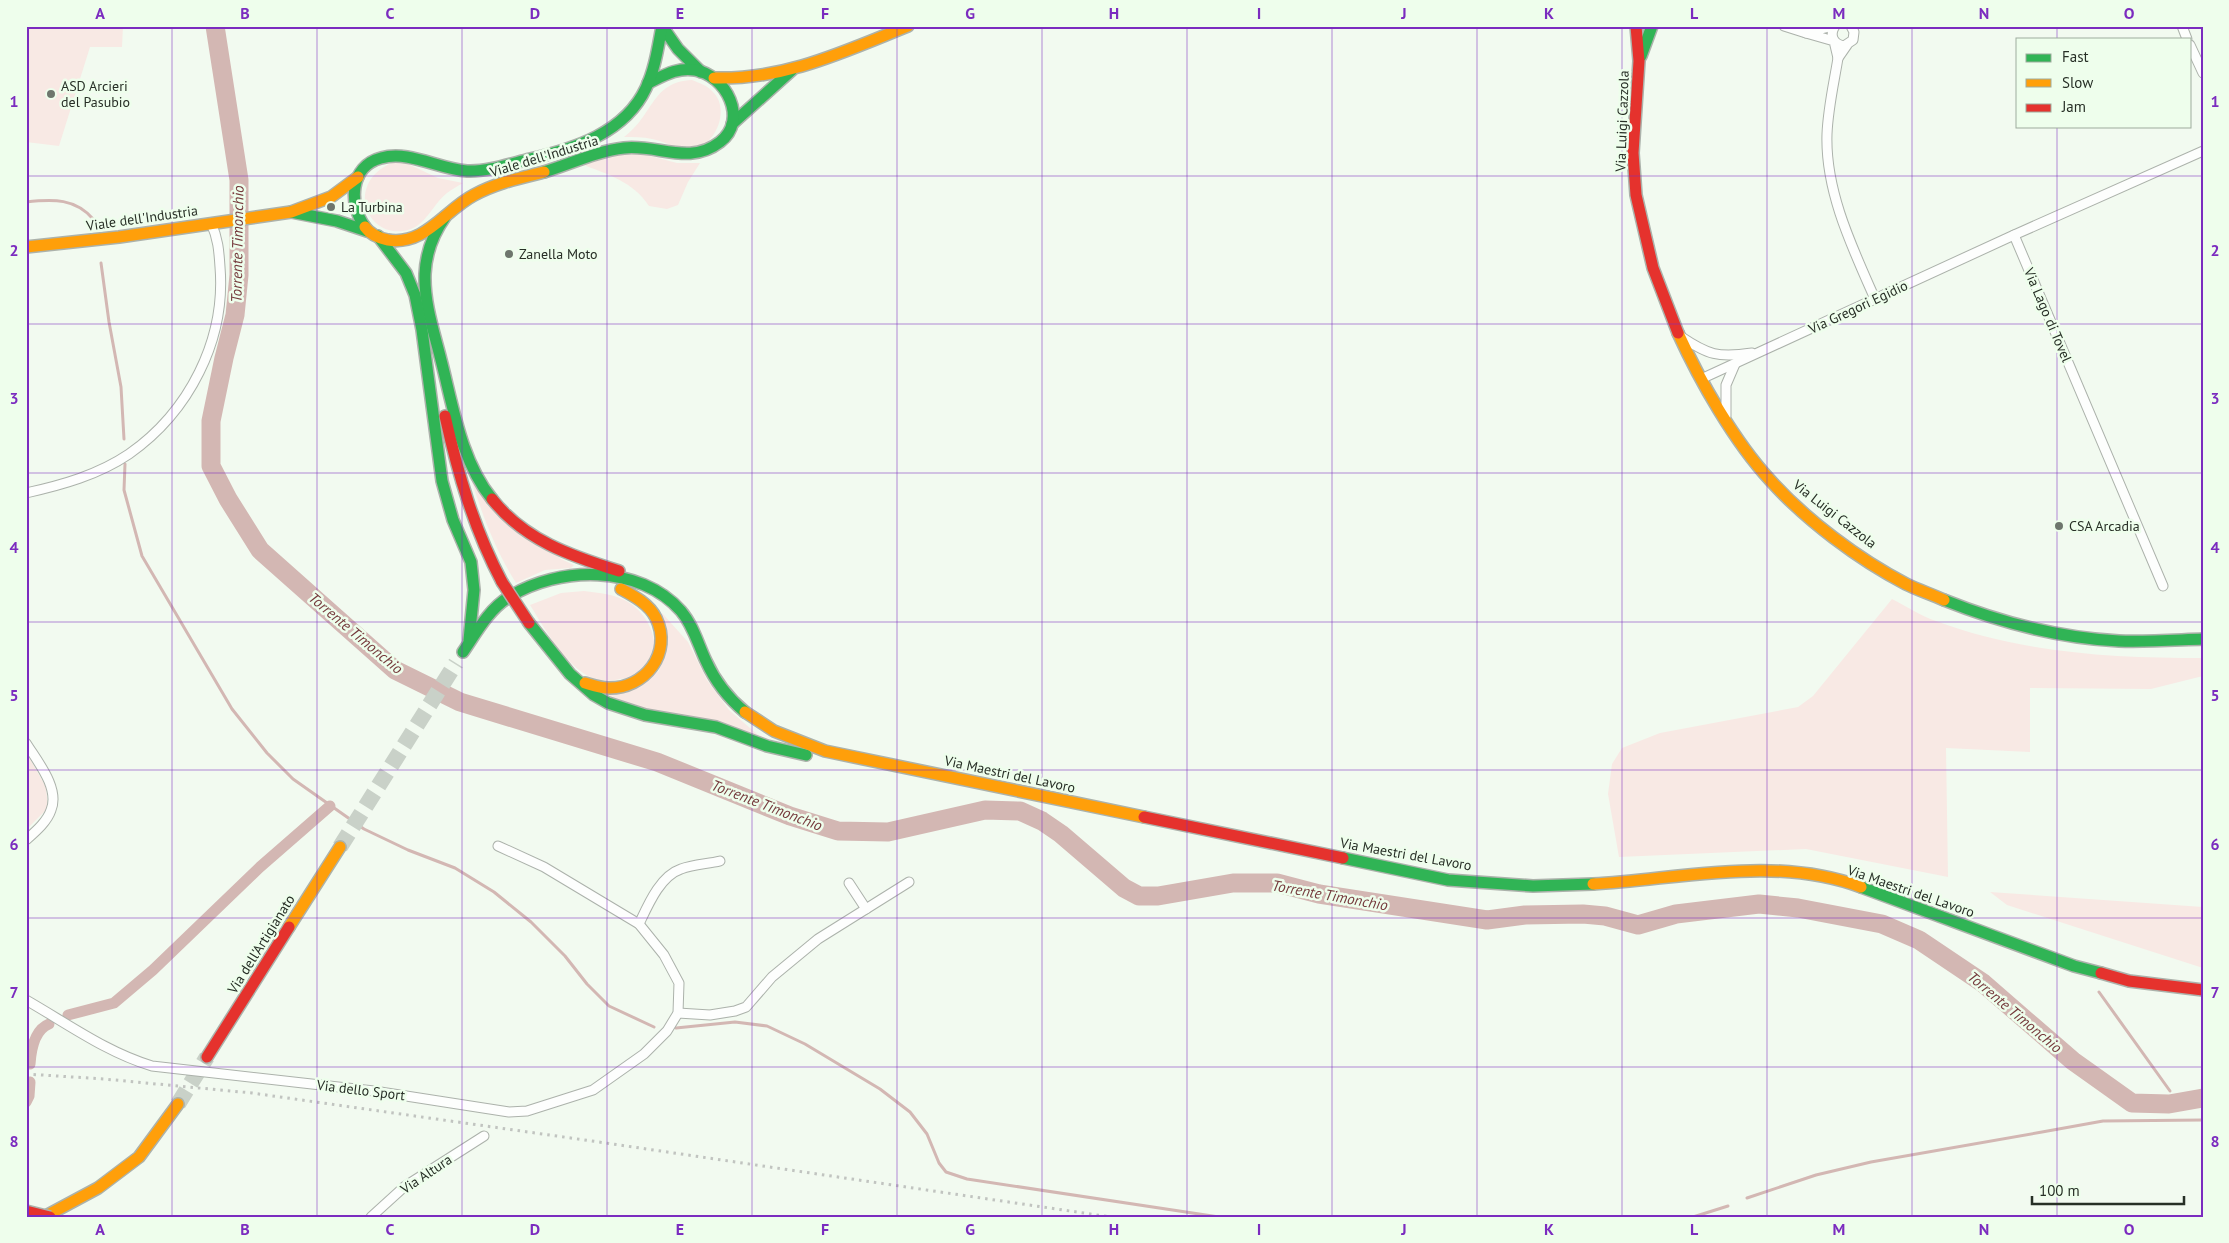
<svg xmlns="http://www.w3.org/2000/svg" width="2229" height="1243" font-family="'PT Sans',sans-serif">
	<rect width="100%" height="100%" fill="#f2faf0"/>
	<g fill="#f8e9e4">
		<path d="M26,26h97l-1,21h-32l-31,99 -33,-4z"/>
		<path d="M692,80c7,3 15,5 20,11 18,16 6,50 -15,57 -15,5 -32,-7 -45,-9 -9,-2 -19,-2 -28,-2 30,-22 27,-55 68,-57z"/>
		<path d="M639,153l38,10h23l-12,19 -10,23 -11,4 -18,-3c-15,-24 -42,-32 -68,-42l32,-9z"/>
		<path d="M394,162l12,1 32,15 25,5c-5,3 -11,6 -16,10 -13,10 -20,30 -36,36 -42,15 -70,-46 -17,-67z"/>
		<path d="M471,479l90,80 13,6 -3,3 -26,2 -29,13c-21,-34 -33,-66 -45,-104z"/>
		<path d="M584,591c15,2 31,3 44,11 25,15 39,54 11,73 -5,3 -13,3 -19,4 -13,3 -20,3 -32,-3 -26,-15 -43,-47 -58,-71l31,-12z"/>
		<path d="M1892,599c14,7 29,17 44,22 85,32 177,37 267,37v18l-52,13 -121,-1v64l-84,-4 2,129 -142,-28 -187,8 -11,-63 4,-30 10,-16 38,-15 138,-26 15,-11z"/>
		<path d="M662,613l26,29 19,38 22,30 28,24 22,10 -139,-35 -32,-13 51,-25z"/>
		<path d="M26,752l20,35 2,21 -22,22z"/>
		<path d="M1990,892l213,15v61l-196,-63z"/>
	</g>
	<g fill="none" stroke-linecap="round" stroke-linejoin="round">
		<g stroke="#d3b7b3" stroke-width="3">
			<path d="M26,202c27,-3 50,-4 68,18"/>
			<path d="M101,263l8,59 12,65 3,52"/>
			<path d="M125,464l-1,26 18,66 90,153 35,44 26,26 71,50 44,21 47,18 39,24 37,30 34,34 22,28 22,22 45,21"/>
			<path d="M2099,992l71,99"/>
			<path d="M676,1028l59,-6 32,4 38,18 75,45 30,23 17,22 12,29 7,9 21,7 252,38"/>
			<path d="M1747,1198l69,-23 55,-13 171,-30 61,-11 100,-1"/>
			<path d="M1693,1217l35,-11"/>
		</g>
		<g stroke="#d3b7b3" stroke-width="11">
			<path d="M68,1015l46,-12 39,-33 107,-103 70,-61"/>
			<path d="M30,1064c1,-14 4,-34 19,-40"/>
			<path d="M26,1102l3,-6 1,-14"/>
		</g>
		<path stroke="#d3b7b3" stroke-width="19" d="M215,26l24,154v95l-4,40 -11,43 -13,63v45l17,33 32,51 135,120 65,32 197,60 133,54 48,15 50,1 97,-22 35,1 22,10 19,13 63,54 15,8h19l75,-13h44l42,11 168,26 38,-5 58,-1 22,2 33,9 38,-11 83,-10 39,4 84,16 37,16 64,43 90,78 59,42 37,1 34,-6"/>
		<g stroke="#c9d1c8" stroke-width="16" stroke-dasharray="16 8" stroke-linecap="butt">
			<path d="M340,847l116,-184"/>
			<path d="M178,1104l29,-47"/>
		</g>
		<g stroke="#acb2ab" stroke-width="11">
			<g id="street">
				<path d="M1784,26l22,7"/>
				<path d="M1833,26l-27,7 28,8 4,17 9,-13"/>
				<path d="M1835,26c-6,9 -2,18 9,20l9,-6 1,-8 -3,-6"/>
				<path d="M2182,26l5,13"/>
				<path d="M2190,45l13,28"/>
				<path d="M1838,58c-4,25 -10,50 -11,76 -2,57 25,113 48,165"/>
				<path d="M1680,336c28,19 38,22 72,17"/>
				<path d="M1701,379l313,-144"/>
				<path d="M1726,416v-31l9,-21"/>
				<path d="M26,493c36,-8 72,-18 103,-39 60,-42 97,-114 91,-187 -1,-16 -2,-29 -9,-44"/>
				<path d="M2163,586l-149,-351 189,-84"/>
				<path d="M26,743c11,18 34,45 25,67 -4,12 -16,22 -25,30"/>
				<path d="M849,883l17,26"/>
				<path d="M639,924c9,-19 21,-48 42,-55 12,-5 27,-5 39,-8"/>
				<path d="M26,1000c42,24 80,52 126,66l222,25 135,21 18,-1 66,-21 51,-36 23,-23 11,-18 1,-30 -15,-28 -25,-31 -95,-57 -46,-21"/>
				<path d="M678,1013l32,2 25,-4 11,-4 26,-30 46,-38 91,-57"/>
				<path d="M371,1217l33,-30 80,-51"/>
			</g>
		</g>
		<g stroke="#acb2ab" stroke-width="14">
			<g id="fast">
				<path d="M662,26l16,23 23,23"/>
				<path d="M1641,56l11,-30"/>
				<path d="M732,124l60,-54"/>
				<path d="M544,172c26,-8 53,-21 80,-24 34,-4 65,18 96,-6 29,-22 6,-67 -25,-72 -18,-3 -32,6 -47,13"/>
				<path d="M291,212l46,9 30,10"/>
				<path d="M445,217c-12,17 -19,35 -20,57 -1,29 9,58 16,86 12,46 20,101 51,139"/>
				<path d="M365,227c-17,-23 -15,-61 16,-69 28,-8 57,11 86,13 20,1 43,-7 63,-12 44,-10 95,-26 116,-71 9,-19 12,-41 16,-62"/>
				<path d="M378,236l28,37 9,22 7,35 20,151 11,39 18,42 3,28 -5,50"/>
				<path d="M1944,600c55,22 116,38 175,41 28,1 56,-1 84,-2"/>
				<path d="M529,623l41,51 24,21 14,8 37,12 71,12 51,19 39,9"/>
				<path d="M463,652c13,-19 26,-43 46,-55 49,-31 131,-33 172,14 12,14 17,33 25,50 9,20 22,37 39,51"/>
				<path d="M1343,858l105,22 85,6 60,-2"/>
				<path d="M1861,887l213,79 27,7"/>
			</g>
		</g>
		<g stroke="#acb2ab" stroke-width="14">
			<g id="slow">
				<path d="M714,78c71,2 129,-26 194,-52"/>
				<path d="M365,227c5,7 13,11 23,13 37,6 57,-30 86,-45 22,-12 46,-17 70,-23"/>
				<path d="M26,247l93,-10 172,-25 40,-15 27,-20"/>
				<path d="M1678,333c22,48 56,108 92,147 36,40 88,79 136,104 12,6 25,10 38,16"/>
				<path d="M585,683c7,2 15,5 23,5 37,1 65,-35 48,-70 -7,-14 -22,-22 -35,-29"/>
				<path d="M745,712l29,19 51,20 319,66"/>
				<path d="M1593,884c88,-5 182,-29 268,3"/>
				<path d="M289,927l51,-80"/>
				<path d="M44,1217l54,-29 41,-31 39,-53"/>
			</g>
		</g>
		<g stroke="#acb2ab" stroke-width="14">
			<g id="jam">
				<path d="M1636,26l3,35 -6,92 3,42 17,73 25,65"/>
				<path d="M445,416c13,58 29,113 57,166"/>
				<path d="M492,499c32,41 79,57 127,72"/>
				<path d="M1144,817l199,41"/>
				<path d="M2101,973l28,8 74,9"/>
				<path d="M207,1057l82,-130"/>
			</g>
		</g>
		<use href="#street" stroke="#fdfefd" stroke-width="9"/>
		<use href="#fast" stroke="#30b455" stroke-width="11"/>
		<use href="#slow" stroke="#ff9f0a" stroke-width="11"/>
		<use href="#jam" stroke="#e5322d" stroke-width="11"/>
		<path stroke="#c1c4c0" stroke-width="3" stroke-dasharray="2.5 5" stroke-linecap="butt" d="M26,1074l78,5 148,14 347,49 512,75"/>
		<g stroke="#acb2ab" stroke-width="14" stroke-linecap="butt">
			<g id="jam-bridge">
				<path d="M502,582l27,41"/>
				<path d="M26,1211l24,6"/>
			</g>
		</g>
		<use href="#jam-bridge" stroke="#e5322d" stroke-width="11"/>
	</g>
	<path fill="none" stroke="#7b2cbf" stroke-width="1" stroke-opacity="0.55" d="M172,26v1191M317,26v1191M462,26v1191M607,26v1191M752,26v1191M897,26v1191M1042,26v1191M1187,26v1191M1332,26v1191M1477,26v1191M1622,26v1191M1767,26v1191M1912,26v1191M2057,26v13M2057,126v1091M26,176h2177M26,324h2177M26,473h2177M26,622h2177M26,770h2177M26,918h2177M26,1067h2177"/>
	<g fill="#6e766d" stroke="#eefeec" stroke-width="2">
		<circle cx="51" cy="94" r="5"/>
		<circle cx="331" cy="207" r="5"/>
		<circle cx="509" cy="254" r="5"/>
		<circle cx="2059" cy="526" r="5"/>
	</g>
	<g text-anchor="middle" dominant-baseline="central" stroke-width="5" stroke-linejoin="round" paint-order="stroke">
		<g font-size="14" fill="#272f26" stroke="#eefeec" text-anchor="start">
			<text x="61" y="86">ASD Arcieri<tspan x="61" dy="16">del Pasubio</tspan></text>
			<text x="341" y="207">La Turbina</text>
			<text x="519" y="254">Zanella Moto</text>
			<text x="2069" y="526">CSA Arcadia</text>
		</g>
		<g font-size="14" fill="#272f26" stroke="#eefeec">
			<text transform="translate(1622 121) rotate(-88)">Via Luigi Cazzola</text>
			<text transform="translate(544 156) rotate(-17)">Viale dell'Industria</text>
			<text transform="translate(142 218) rotate(-8)">Viale dell'Industria</text>
			<text transform="translate(1858 307) rotate(-25)">Via Gregori Egidio</text>
			<text transform="translate(2048 315) rotate(67)">Via Lago di Tovel</text>
			<text transform="translate(1835 514) rotate(38)">Via Luigi Cazzola</text>
			<text transform="translate(1010 774) rotate(12)">Via Maestri del Lavoro</text>
			<text transform="translate(1406 854) rotate(10)">Via Maestri del Lavoro</text>
			<text transform="translate(1911 891) rotate(19)">Via Maestri del Lavoro</text>
			<text transform="translate(261 944) rotate(-58)">Via dell'Artigianato</text>
			<text transform="translate(361 1090) rotate(7)">Via dello Sport</text>
			<text transform="translate(426 1174) rotate(-34)">Via Altura</text>
		</g>
		<g font-size="15" font-style="italic" fill="#753a3c" stroke="#eefeec">
			<text transform="translate(237 244) rotate(-89)">Torrente Timonchio</text>
			<text transform="translate(356 633) rotate(40)">Torrente Timonchio</text>
			<text transform="translate(767 805) rotate(21)">Torrente Timonchio</text>
			<text transform="translate(1330 895) rotate(10)">Torrente Timonchio</text>
			<text transform="translate(2015 1012) rotate(40)">Torrente Timonchio</text>
		</g>
	</g>
	<rect width="2229" height="1243" fill="none" stroke="#eefeec" stroke-width="55"/>
	<rect x="2016" y="38" width="175" height="90" fill="#eefeec" stroke="#9eab9d"/>
	<rect x="2026" y="54" width="25" height="8" fill="#30b455" stroke="#9eab9d"/>
	<text x="2062" y="62" font-size="15" fill="#272f26">Fast</text>
	<rect x="2026" y="79" width="25" height="8" fill="#ff9f0a" stroke="#9eab9d"/>
	<text x="2062" y="88" font-size="15" fill="#272f26">Slow</text>
	<rect x="2026" y="104" width="25" height="8" fill="#e5322d" stroke="#9eab9d"/>
	<text x="2062" y="112" font-size="15" fill="#272f26">Jam</text>
	<path d="M2032 1196v8h152v-8" fill="none" stroke="#272f26" stroke-width="2.5"/>
	<text x="2039" y="1196" font-size="15" fill="#272f26" stroke="#eefeec" stroke-width="4" paint-order="stroke">100 m</text>
	<rect x="28" y="28" width="2174" height="1188" fill="none" stroke="#7b2cbf" stroke-width="2"/>
	<g font-size="16" text-anchor="middle" font-weight="bold" fill="#7b2cbf">
		<text x="100" y="19">A</text>
		<text x="245" y="19">B</text>
		<text x="390" y="19">C</text>
		<text x="535" y="19">D</text>
		<text x="680" y="19">E</text>
		<text x="825" y="19">F</text>
		<text x="970" y="19">G</text>
		<text x="1114" y="19">H</text>
		<text x="1259" y="19">I</text>
		<text x="1404" y="19">J</text>
		<text x="1549" y="19">K</text>
		<text x="1694" y="19">L</text>
		<text x="1839" y="19">M</text>
		<text x="1984" y="19">N</text>
		<text x="2129" y="19">O</text>
		<text x="14" y="107">1</text>
		<text x="2215" y="107">1</text>
		<text x="14" y="256">2</text>
		<text x="2215" y="256">2</text>
		<text x="14" y="404">3</text>
		<text x="2215" y="404">3</text>
		<text x="14" y="553">4</text>
		<text x="2215" y="553">4</text>
		<text x="14" y="701">5</text>
		<text x="2215" y="701">5</text>
		<text x="14" y="850">6</text>
		<text x="2215" y="850">6</text>
		<text x="14" y="998">7</text>
		<text x="2215" y="998">7</text>
		<text x="14" y="1147">8</text>
		<text x="2215" y="1147">8</text>
		<text x="100" y="1235">A</text>
		<text x="245" y="1235">B</text>
		<text x="390" y="1235">C</text>
		<text x="535" y="1235">D</text>
		<text x="680" y="1235">E</text>
		<text x="825" y="1235">F</text>
		<text x="970" y="1235">G</text>
		<text x="1114" y="1235">H</text>
		<text x="1259" y="1235">I</text>
		<text x="1404" y="1235">J</text>
		<text x="1549" y="1235">K</text>
		<text x="1694" y="1235">L</text>
		<text x="1839" y="1235">M</text>
		<text x="1984" y="1235">N</text>
		<text x="2129" y="1235">O</text>
	</g>
</svg>
